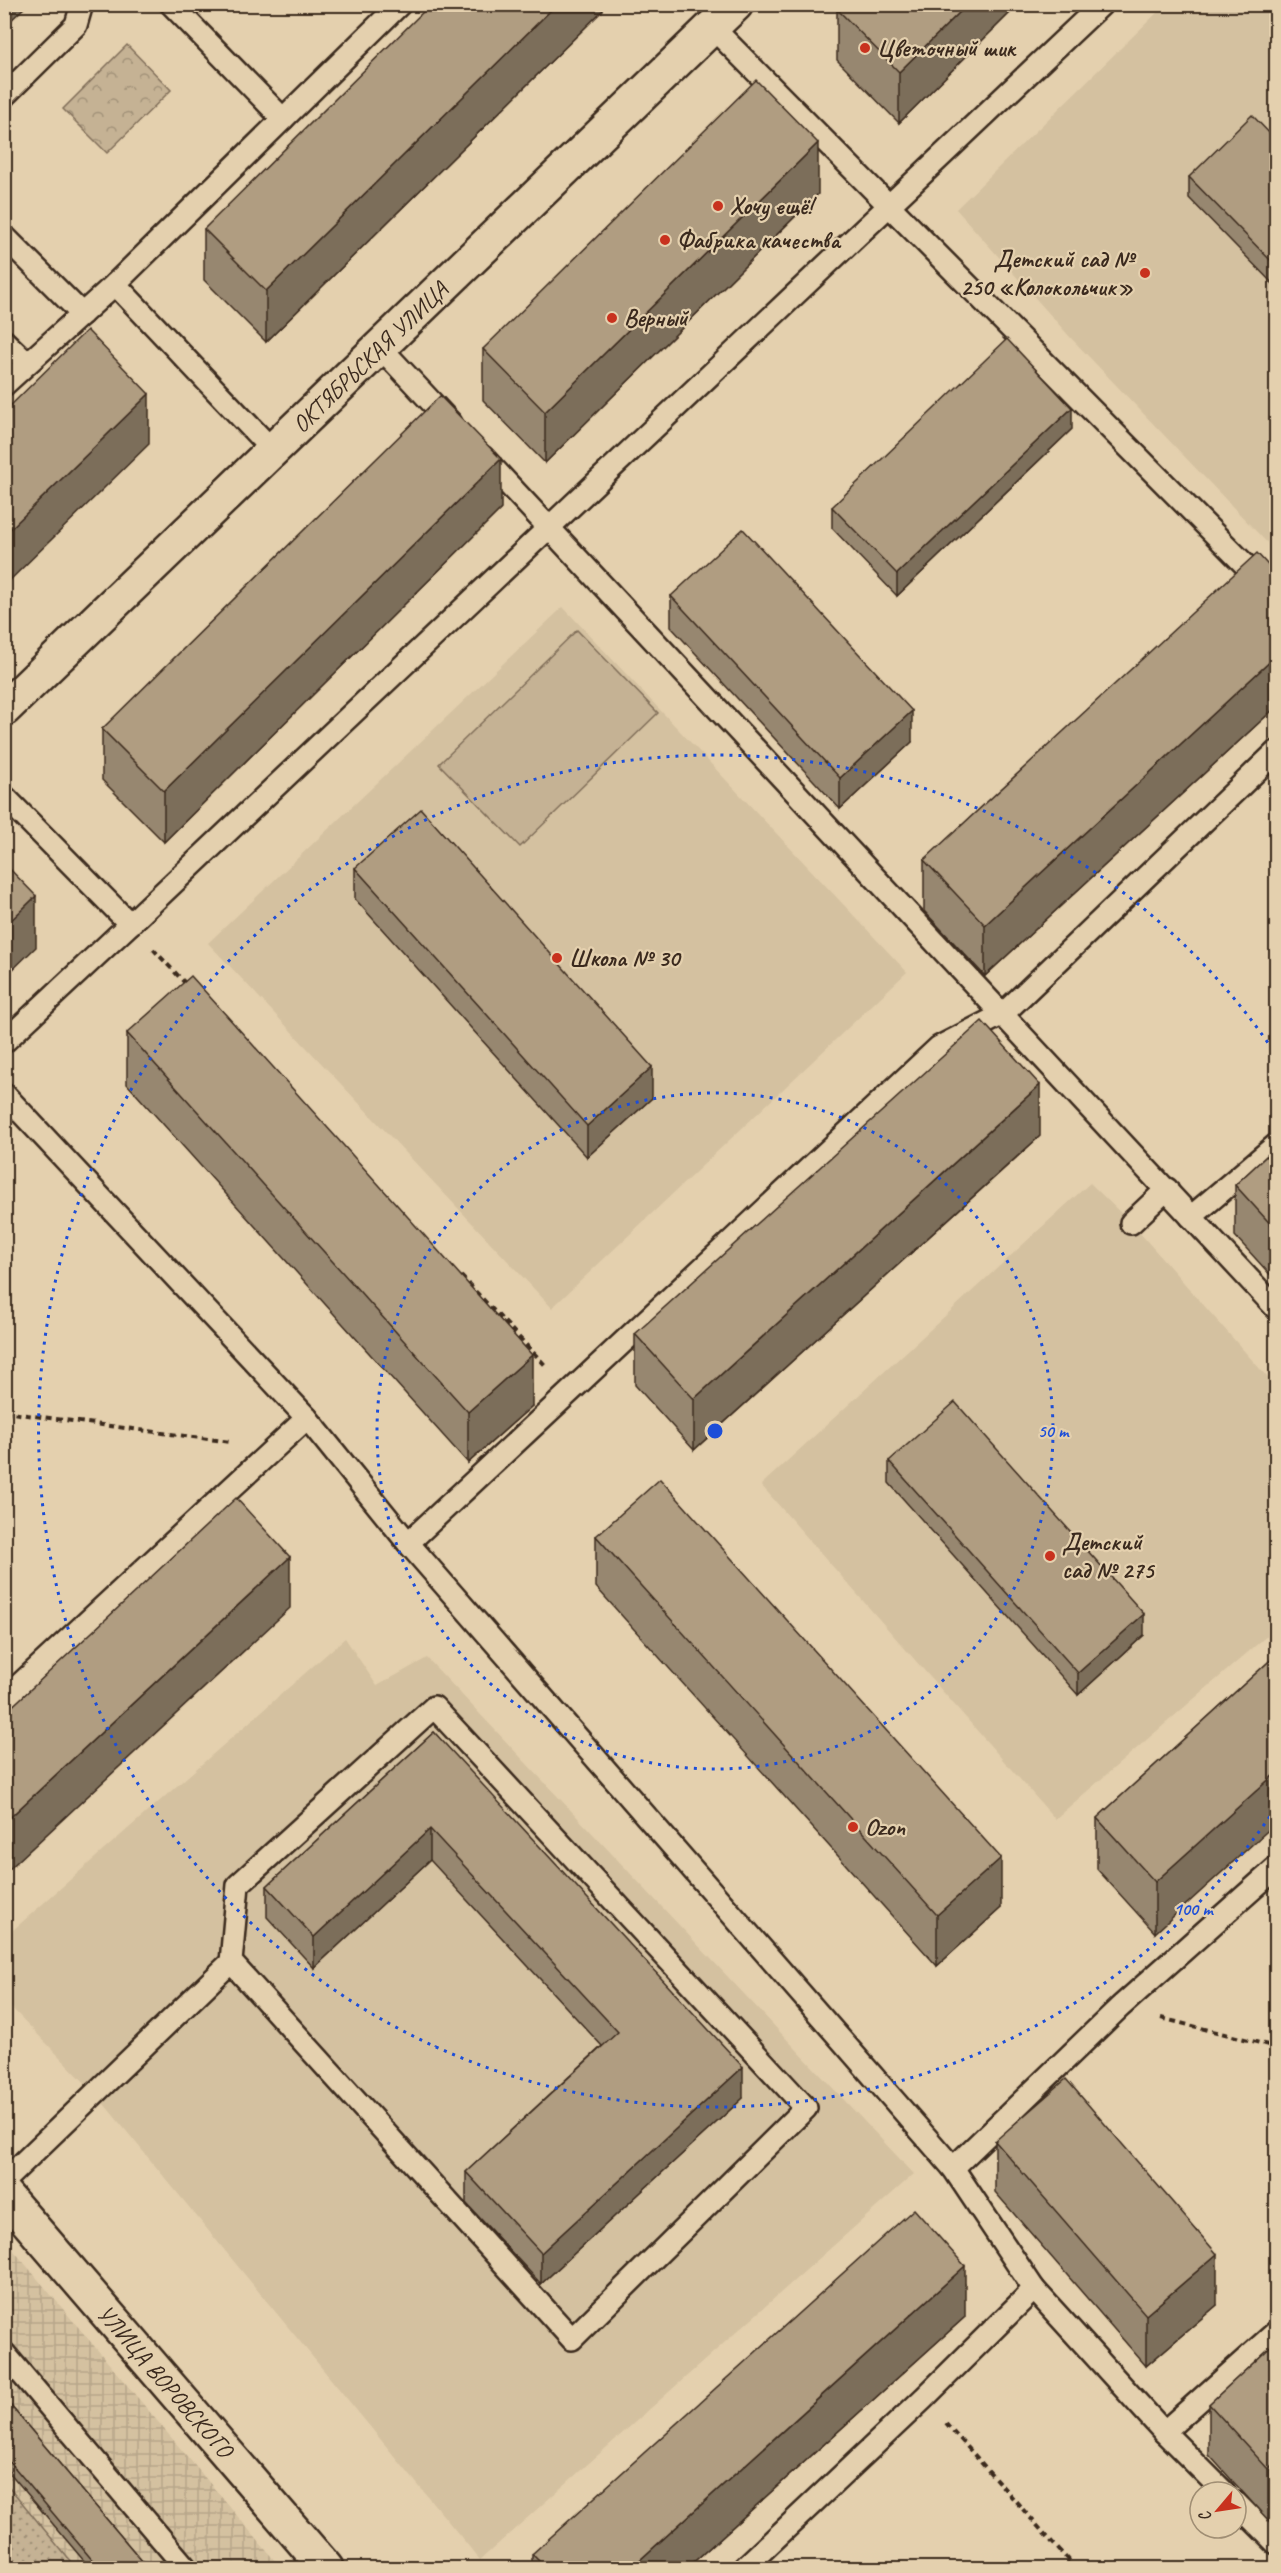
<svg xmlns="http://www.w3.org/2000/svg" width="1281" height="2573" font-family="Caveat,sans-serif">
	<defs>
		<pattern id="industrial-grid" width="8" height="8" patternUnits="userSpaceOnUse" patternTransform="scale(1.5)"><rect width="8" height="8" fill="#d4c1a0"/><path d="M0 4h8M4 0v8" fill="none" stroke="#b7a689"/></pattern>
		<pattern id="forest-crowns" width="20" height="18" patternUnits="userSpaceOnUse" patternTransform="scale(1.5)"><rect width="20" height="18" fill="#c5b294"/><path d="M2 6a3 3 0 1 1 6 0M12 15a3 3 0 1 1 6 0" fill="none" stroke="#a19178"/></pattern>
		<pattern id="garden-dots" width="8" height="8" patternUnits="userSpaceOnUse" patternTransform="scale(1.5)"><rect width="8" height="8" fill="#c5b294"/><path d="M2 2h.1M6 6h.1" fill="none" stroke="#a19178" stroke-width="1.8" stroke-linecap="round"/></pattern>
	</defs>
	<rect width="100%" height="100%" fill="#e4d0ae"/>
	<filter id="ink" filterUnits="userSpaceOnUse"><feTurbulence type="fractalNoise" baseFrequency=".0167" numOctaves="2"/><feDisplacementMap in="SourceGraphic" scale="12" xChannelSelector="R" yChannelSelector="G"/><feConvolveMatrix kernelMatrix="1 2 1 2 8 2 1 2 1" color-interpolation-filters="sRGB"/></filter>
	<g filter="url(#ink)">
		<g fill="#d4c1a0">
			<path d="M1165,5h111v547l-206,-215 -114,-128z"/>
			<path d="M563,607l344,365 -355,336 -344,-365z"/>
			<path d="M1090,1183l41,40 145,164v241l-221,191 -294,-334z"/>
			<path d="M345,1638l32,48 50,-28 487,516 -434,386 -385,-467 -90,-92 -1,-63z"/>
		</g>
		<path fill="url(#industrial-grid)" d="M4,2239l277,329h-205l-71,-86z"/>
		<path fill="url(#forest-crowns)" stroke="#806e59" stroke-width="1.5" d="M127,45l44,45 -64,63 -44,-44z"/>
		<path fill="url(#garden-dots)" stroke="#806e59" stroke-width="1.5" d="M5,2482l71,86h-71z"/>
		<path fill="#c5b294" stroke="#806e59" stroke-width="1.5" d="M577,630l81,83 -138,134 -81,-83z"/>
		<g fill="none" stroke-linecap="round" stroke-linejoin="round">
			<g stroke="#3b2a1e" stroke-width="26">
				<g id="lane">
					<path d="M171,4l112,115"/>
					<path d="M712,27l564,569"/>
					<path d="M4,96l72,-71 6,-21"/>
					<path d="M4,236l78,78"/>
					<path d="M115,284l158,167"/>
					<path d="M4,341l23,22"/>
					<path d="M380,347l71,76"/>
					<path d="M4,385l111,-101 285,-280"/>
					<path d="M483,457l793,851"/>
					<path d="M4,796l126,128 -126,118"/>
					<path d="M130,924l972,-920"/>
					<path d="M4,1094l303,324 101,125 545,625 81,121 130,143 60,60"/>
					<path d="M1191,1217l85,-72"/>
					<path d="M1131,1223l36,-34"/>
					<path d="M408,1543l531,-496 64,-33 273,-262"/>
					<path d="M4,1699l303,-281"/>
					<path d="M953,2168l167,-161 156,-139"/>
					<path d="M4,2181l227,-219 7,-77 196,-178 372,401 -234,231 -341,-377"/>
					<path d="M4,2353l182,215"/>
					<path d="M1164,2432l112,-100"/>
					<path d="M1236,2503l40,40"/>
					<path d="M744,2568l180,-170 110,-109"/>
				</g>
			</g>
			<g stroke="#3b2a1e" stroke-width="38">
				<path id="street" d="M4,709l732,-705"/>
			</g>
			<g stroke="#3b2a1e" stroke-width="38">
				<path id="secondary" d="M4,2194l322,374"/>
			</g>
			<g stroke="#3b2a1e" stroke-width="4" stroke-dasharray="6 4.5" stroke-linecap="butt">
				<path d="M153,949l34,36"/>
				<path d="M461,1276l86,91"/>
				<path d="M4,1412l227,30"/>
				<path d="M1161,2018l115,29"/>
				<path d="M946,2423l129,145"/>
			</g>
			<use href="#lane" stroke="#e4d0ae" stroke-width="21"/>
			<use href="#street" stroke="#e4d0ae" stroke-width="33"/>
			<use href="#secondary" stroke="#e4d0ae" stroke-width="33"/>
		</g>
		<g fill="#97876f" stroke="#3b2a1e" stroke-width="1.5">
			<path d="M603,4v6l-337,332 -62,-62v-51z"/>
			<path d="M842,4h177l-120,119 -62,-63v-51z"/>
			<path d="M1276,140v147l-87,-89v-21z"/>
			<path d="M818,194l-273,269 -62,-63v-51z"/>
			<path d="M1072,429l-175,167 -65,-68v-21z"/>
			<path d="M501,509l-337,333 -62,-62v-51z"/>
			<path d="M1276,574v133l-291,269 -61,-65v-51z"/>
			<path d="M671,596l241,146 -72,67 -169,-182z"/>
			<path d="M355,868l297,230 -65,59 -232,-258z"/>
			<path d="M127,1033l405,373 -64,57 -341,-379z"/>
			<path d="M1040,1136l-346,314 -59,-65v-51z"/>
			<path d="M1276,1147v134l-41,-45v-51z"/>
			<path d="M889,1461l255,174 -66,60 -189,-212z"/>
			<path d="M596,1536l405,372 -64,58 -341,-379z"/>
			<path d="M1276,1655l-121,278 -58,-64v-51z"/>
			<path d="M434,1732l309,366 -202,186 -75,-81v-31l136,-126 -172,-186 -116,108 -47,-51v-31z"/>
			<path d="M995,2141l222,164 -71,61 -151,-174z"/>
			<path d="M965,2317l-278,251h-155v-14z"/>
			<path d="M1276,2342l-8,178 -59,-65v-51z"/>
			<path d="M4,2398l144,170h-58l-86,-102z"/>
		</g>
		<g fill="#7b6e5a" stroke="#3b2a1e" stroke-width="1.5">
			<path d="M4,4h24l-24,23z"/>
			<path d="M557,4h46v6l-337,332v-51z"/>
			<path d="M968,4h51l-120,119v-51z"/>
			<path d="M818,143v51l-273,269v-51z"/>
			<path d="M149,394v50l-145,142v-51z"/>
			<path d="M1072,408v21l-175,167v-22z"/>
			<path d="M501,459v50l-337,333v-51z"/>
			<path d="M1276,656v51l-291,269v-51z"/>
			<path d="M912,711v31l-72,67v-31z"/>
			<path d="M36,896v51l-32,31v-51z"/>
			<path d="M652,1067v31l-65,59v-31z"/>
			<path d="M1040,1085v51l-346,314v-51z"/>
			<path d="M532,1355v51l-64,57v-51z"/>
			<path d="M290,1557v51l-286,266v-51z"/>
			<path d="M1144,1614v21l-66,60v-22z"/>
			<path d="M1276,1773v50l-121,110v-51z"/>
			<path d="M430,1829v31l-116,108v-31z"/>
			<path d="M1001,1858v50l-64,58v-51z"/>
			<path d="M743,2067v31l-202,186v-31z"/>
			<path d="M1217,2254v51l-71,61v-51z"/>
			<path d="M965,2266v51l-278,251h-56z"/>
			<path d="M1276,2461v51l-8,8v-51z"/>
		</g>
		<g fill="#b09d81" stroke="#3b2a1e" stroke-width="1.5">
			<path d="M431,4h126l-291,287 -62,-62z"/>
			<path d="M842,4h126l-69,68 -62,-63z"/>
			<path d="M756,80l62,63 -273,269 -62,-63z"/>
			<path d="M1252,115l24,25v126l-87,-89z"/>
			<path d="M87,330l62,64 -145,141v-123z"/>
			<path d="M1007,339l65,69 -175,166 -65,-67z"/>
			<path d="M440,396l61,63 -337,332 -62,-62z"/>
			<path d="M743,529l169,182 -72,67 -169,-182z"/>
			<path d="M1257,553l19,21v82l-291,269 -61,-65z"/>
			<path d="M421,809l231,258 -65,59 -232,-258z"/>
			<path d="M4,863l32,33 -32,31z"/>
			<path d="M191,976l341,379 -64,57 -341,-379z"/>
			<path d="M982,1021l58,64 -346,314 -59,-65z"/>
			<path d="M1276,1147v83l-41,-45z"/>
			<path d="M955,1402l189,212 -66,59 -189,-212z"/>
			<path d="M660,1479l341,379 -64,57 -341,-379z"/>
			<path d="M236,1498l54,59 -286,266v-109z"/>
			<path d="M1276,1655v118l-121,109 -58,-64z"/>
			<path d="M434,1732l309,335 -202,186 -75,-81 152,-140 -188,-203 -116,108 -47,-51z"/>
			<path d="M1066,2079l151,175 -71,61 -151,-174z"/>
			<path d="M914,2209l51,57 -334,302h-85l-14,-14z"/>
			<path d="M1276,2342v119l-8,8 -59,-65z"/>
			<path d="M4,2398l144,170h-49l-95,-113z"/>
		</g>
	</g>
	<g fill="none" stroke="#1d4ed8" stroke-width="3" stroke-dasharray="3 6">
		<circle cx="715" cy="1431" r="338"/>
		<path d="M1275 1809A676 676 0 1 1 1275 1053"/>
	</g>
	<g fill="#c8321e" stroke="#e4d0ae" stroke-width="2">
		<circle cx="865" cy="48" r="6"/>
		<circle cx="718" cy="206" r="6"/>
		<circle cx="665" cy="240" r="6"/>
		<circle cx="1145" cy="273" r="6"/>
		<circle cx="612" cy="318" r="6"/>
		<circle cx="557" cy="958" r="6"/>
		<circle cx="1050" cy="1556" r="6"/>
		<circle cx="853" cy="1827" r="6"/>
	</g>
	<g text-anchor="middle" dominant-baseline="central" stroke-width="4.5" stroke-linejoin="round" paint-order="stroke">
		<g font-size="24" font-weight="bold" fill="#3b2a1e" stroke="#e4d0ae" text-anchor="start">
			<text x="877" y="48">Цветочный шик</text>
			<text x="730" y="206">Хочу ещё!</text>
			<text x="677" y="240">Фабрика качества</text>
			<text x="1133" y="259" text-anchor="end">Детский сад №<tspan x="1133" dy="28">250 «Колокольчик»</tspan></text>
			<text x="624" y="318">Верный</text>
			<text x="569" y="958">Школа № 30</text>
			<text x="1062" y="1542">Детский<tspan x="1062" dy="28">сад № 275</tspan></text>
			<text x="865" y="1827">Ozon</text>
		</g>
		<g font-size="24" fill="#3b2a1e" stroke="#e4d0ae">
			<text transform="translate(370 357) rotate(-44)">ОКТЯБРЬСКАЯ УЛИЦА</text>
			<text transform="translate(165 2381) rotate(49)">УЛИЦА ВОРОВСКОГО</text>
		</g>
	</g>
	<circle cx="715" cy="1431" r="9" fill="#1d4ed8" stroke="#e4d0ae" stroke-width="3"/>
	<g font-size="18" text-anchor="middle" font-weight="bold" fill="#1d4ed8" stroke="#e4d0ae" stroke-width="4.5" stroke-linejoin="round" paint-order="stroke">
		<text x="1053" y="1437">50 m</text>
		<text x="1193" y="1915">100 m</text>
	</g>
	<rect width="1281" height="2573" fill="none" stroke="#e4d0ae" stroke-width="24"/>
	<rect x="12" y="12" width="1257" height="2549" fill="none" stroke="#3b2a1e" stroke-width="2" filter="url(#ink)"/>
	<g transform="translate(1218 2510) rotate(241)"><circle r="28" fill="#e4d0ae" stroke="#a08e74" stroke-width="1.5"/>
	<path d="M0-4.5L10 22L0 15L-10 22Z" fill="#c8321e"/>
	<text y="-9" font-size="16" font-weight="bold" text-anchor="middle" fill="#3b2a1e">С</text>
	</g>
</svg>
